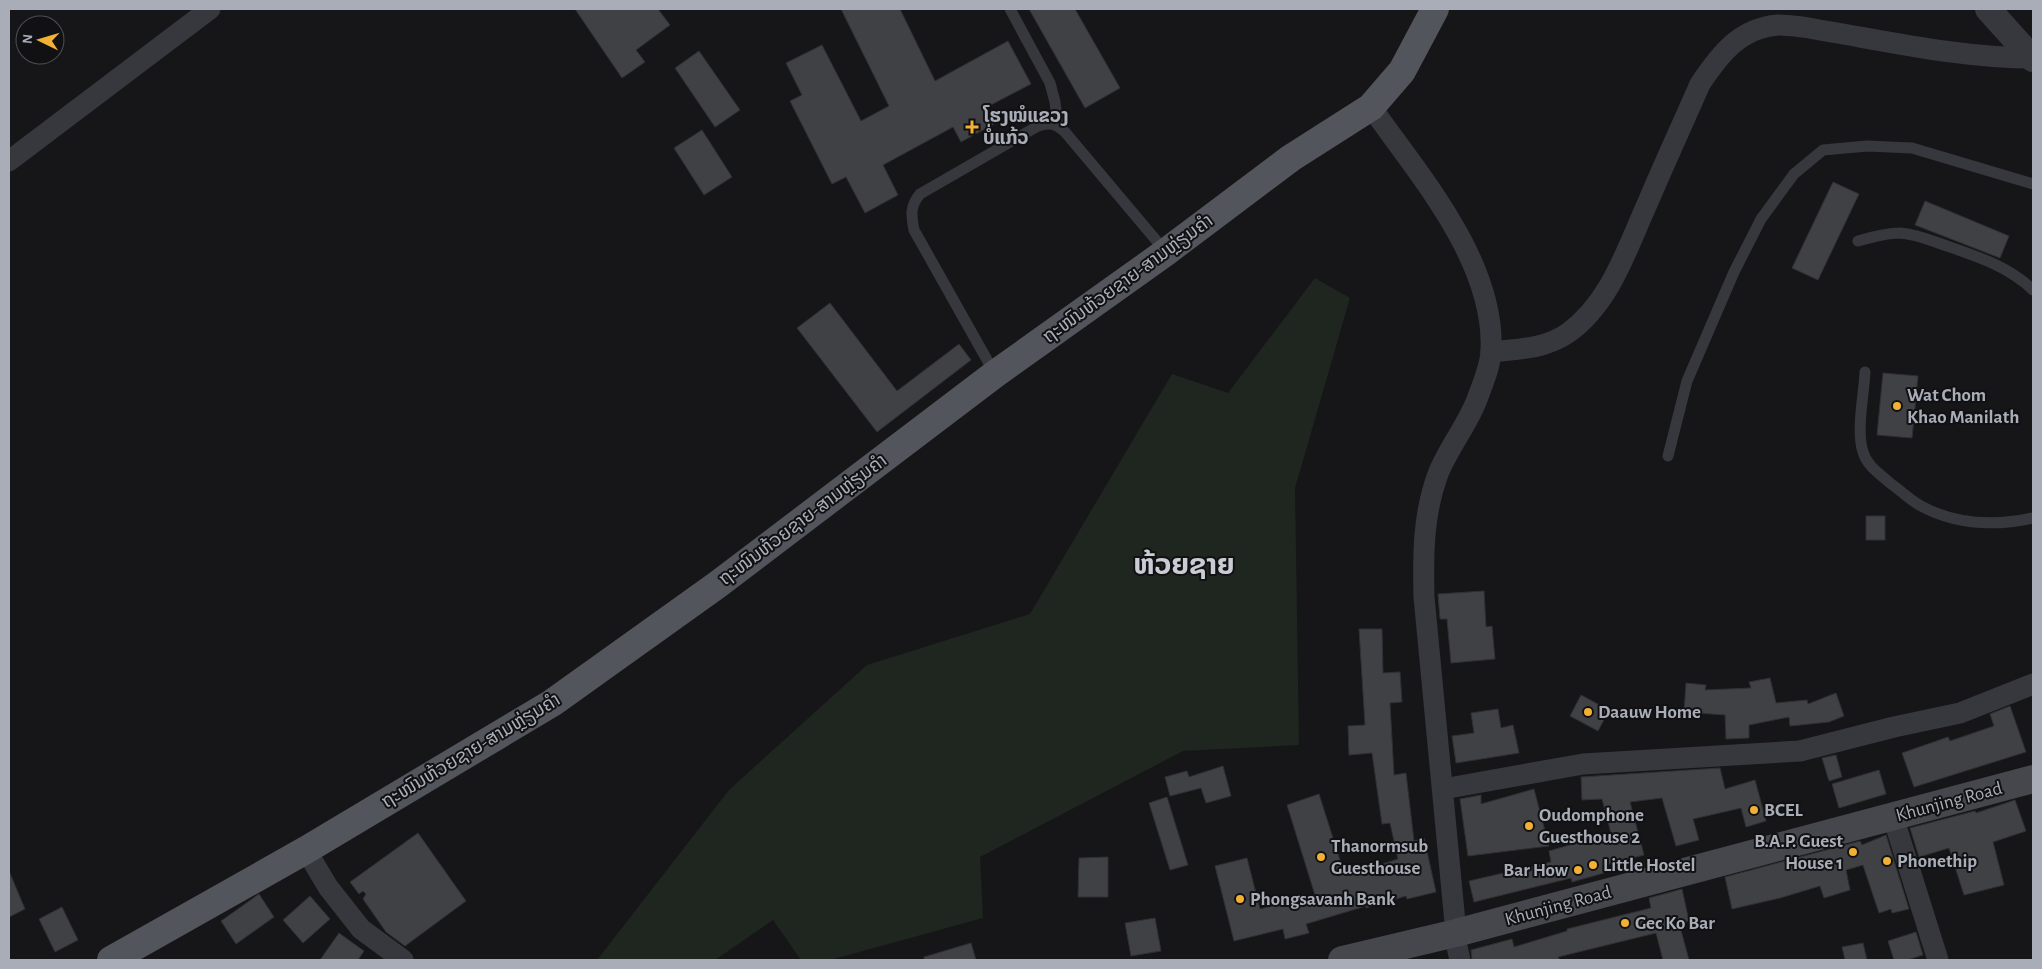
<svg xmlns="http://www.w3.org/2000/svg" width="2042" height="969" font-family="'Alegreya Sans','Noto Sans Lao',sans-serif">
	<rect width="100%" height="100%" fill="#161618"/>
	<path fill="#1e261f" d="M1315,278l35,20 -55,190 4,257 -116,6 -203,106 3,61 -153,42h-29l-28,-40 -58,40h-118l132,-170 138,-125 163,-51 142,-240 56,19z"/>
	<g fill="#404145" stroke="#303034">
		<path d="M575,9h83l12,16 -34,25 9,12 -23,16z"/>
		<path d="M841,9h59l35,72 73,-40 23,43 -46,24 9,16 -33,18 -8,-15 -70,38 15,30 -33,18 -19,-36 -14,7 -42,-83 12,-6 -16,-32 36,-18 39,76 28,-15z"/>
		<path d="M1029,9h46l45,79 -35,20z"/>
		<path d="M699,51l41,59 -25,17 -40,-59z"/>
		<path d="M702,130l30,47 -28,18 -30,-47z"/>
		<path d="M1833,182l26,12 -41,86 -26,-12z"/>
		<path d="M1925,201l84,35 -9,22 -85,-33z"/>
		<path d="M830,303l67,88 62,-47 12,16 -94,72 -80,-104z"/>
		<path d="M1883,373l35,3 -6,62 -35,-3z"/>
		<rect x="1866" y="516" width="19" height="24"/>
		<path d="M1484,591l2,36 6,-1 3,33 -44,4 -4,-44h-7l-2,-25z"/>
		<path d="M1359,629h23l1,44 17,-1 2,30 -12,1 4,72 12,-2 8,68 10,-3 12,54 -29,7 -1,-3 -40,12v-2l-60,18 3,9 -24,6 -2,-10 -49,12 -19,-75 32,-8 13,51 55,-14 -28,-90 32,-11 26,82 53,-17 -8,-36 -8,1 -10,-71 -23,2 -1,-29 17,-1z"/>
		<path d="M1770,678l6,25 31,-3 1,4 28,-11 8,23 -15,6 -39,4 -1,-9 -40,8v13l-23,1 -1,-24 -41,-3 2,-29 20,2 -1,5 46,-2 -2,-6z"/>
		<path d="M1581,695l28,15 -11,21 -28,-15z"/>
		<path d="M2010,706l16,46 -112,35 -12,-34 46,-16 2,4 44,-15 -4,-12z"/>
		<path d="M1498,709l3,19 12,-3 6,28 -63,10 -4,-27 22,-3 -3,-20z"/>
		<path d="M1836,755l6,22 -13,4 -7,-23z"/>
		<path d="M1223,766l8,30 -25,7 -5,-15 -31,8 -5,-19 22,-6 2,6z"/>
		<path d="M1720,768l5,21 30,-9 11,41 -20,6 -5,-19 -48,11 6,21 -23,6 -14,-48 -32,4 14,53 -42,11 2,7 -32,9 -1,-4 -97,24 -5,-21 82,-19 -2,-11 62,-18 -9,-34 -20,1 -1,-23z"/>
		<path d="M1879,770l7,24 -47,14 -7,-24z"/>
		<path d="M1534,789l15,57 -81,10 -8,-57 21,-4v9z"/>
		<path d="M1167,797l21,68 -18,5 -21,-67z"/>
		<path d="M2015,800l11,31 -33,11 11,43 -40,10 -15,-47 -30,9 -9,-29 65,-17 1,2z"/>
		<path d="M418,833l48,68 -61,45 -19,-14 -23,-33 3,-5 -3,-3 -4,3 -9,-12z"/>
		<path d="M1886,835l23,74 -17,4 -1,-4 -12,4 -16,-48 -17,5 4,20 -26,8 -4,-12 -40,12 -48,11 -7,-32 135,-36 2,4z"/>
		<path d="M1108,857v40h-30l1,-39z"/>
		<path d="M9,871l16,38 -16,8z"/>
		<path d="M1682,889l7,32 -10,2 10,37h-26l-7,-27 -98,24 2,3h-88l-1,-10 41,-11 2,8 53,-16v-2l84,-21 -2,-10z"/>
		<path d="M259,894l15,23 -38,27 -15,-23z"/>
		<path d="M310,896l20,23 -27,24 -20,-23z"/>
		<path d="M62,907l16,33 -23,12 -16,-33z"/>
		<path d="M1155,918l6,33 -30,5 -6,-33z"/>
		<path d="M1916,932l7,23 -16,5h-13l-6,-19z"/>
		<path d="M339,933l25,18 -6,9h-38z"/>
		<path d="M971,943l5,17h-52v-3z"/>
		<path d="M1863,943l4,17h-22l-3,-13z"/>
	</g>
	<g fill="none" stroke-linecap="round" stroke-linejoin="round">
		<g stroke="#37383d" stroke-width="11">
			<path d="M1010,9l40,74 5,19 3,23"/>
			<path d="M1858,241c14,-4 28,-8 42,-8 16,1 30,7 44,12 32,11 64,21 89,45"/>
			<path d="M1865,372c-1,22 -9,59 -2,80 4,14 16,21 27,31 10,7 20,17 31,23 35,19 75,20 112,12"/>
			<path d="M995,374l-81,-144c-3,-15 -4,-24 6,-36l118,-68c12,-4 18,-2 27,6l101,120"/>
			<path d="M1668,456l19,-75 47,-109 27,-53 33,-45 29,-24 44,-4 45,2 121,36"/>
		</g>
		<g stroke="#37383d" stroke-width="21">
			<path d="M1371,107c49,69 124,155 120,243 0,13 -7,31 -12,44 -9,28 -30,52 -41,80 -15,40 -15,81 -14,123l32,336"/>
			<path d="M9,161l201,-152"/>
			<path d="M1491,352c27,-3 54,-3 77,-19 43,-31 59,-85 80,-131 17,-40 35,-79 52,-118 20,-30 40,-56 78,-59 8,0 16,1 24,2 76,12 154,31 231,31"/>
			<path d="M1443,789l140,-25 217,-13 94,-24 66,-14 73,-29"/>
			<path d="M1893,817l45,143"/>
			<path d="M306,850l22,37 33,42 42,31"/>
			<path d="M1454,933l6,27"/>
		</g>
		<path stroke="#37383d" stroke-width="26" d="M1988,9l45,50"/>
		<path stroke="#45474d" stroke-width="28" d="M1342,960l114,-27 577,-154"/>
		<path stroke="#53555c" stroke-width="28" d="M111,960l195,-110 246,-147 165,-118 278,-211 171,-122 125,-94 80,-51 31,-36 33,-62"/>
	</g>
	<g fill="#f2b134" stroke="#111113" stroke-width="2">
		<path d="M969.5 119.5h5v5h5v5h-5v5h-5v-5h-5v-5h5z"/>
		<circle cx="1897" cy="406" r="5"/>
		<circle cx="1588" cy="712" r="5"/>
		<circle cx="1754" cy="810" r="5"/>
		<circle cx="1529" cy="826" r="5"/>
		<circle cx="1853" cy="852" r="5"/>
		<circle cx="1321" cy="857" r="5"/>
		<circle cx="1887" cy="861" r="5"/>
		<circle cx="1593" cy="865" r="5"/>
		<circle cx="1578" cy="870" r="5"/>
		<circle cx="1240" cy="899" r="5"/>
		<circle cx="1625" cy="923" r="5"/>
	</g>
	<g text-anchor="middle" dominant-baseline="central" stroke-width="4" stroke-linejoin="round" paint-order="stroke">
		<g font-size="19" font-weight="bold" fill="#a8adb8" stroke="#111113" text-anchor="start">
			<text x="983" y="116">ໂຮງໝໍແຂວງ<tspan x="983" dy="22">ບໍ່ແກ້ວ</tspan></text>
			<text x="1907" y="395">Wat Chom<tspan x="1907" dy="22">Khao Manilath</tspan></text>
			<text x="1598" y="712">Daauw Home</text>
			<text x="1764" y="810">BCEL</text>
			<text x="1539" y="815">Oudomphone<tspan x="1539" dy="22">Guesthouse 2</tspan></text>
			<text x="1843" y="841" text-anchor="end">B.A.P. Guest<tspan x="1843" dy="22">House 1</tspan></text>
			<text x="1331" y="846">Thanormsub<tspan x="1331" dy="22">Guesthouse</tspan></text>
			<text x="1897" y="861">Phonethip</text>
			<text x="1603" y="865">Little Hostel</text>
			<text x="1568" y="870" text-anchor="end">Bar How</text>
			<text x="1250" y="899">Phongsavanh Bank</text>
			<text x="1635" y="923">Gec Ko Bar</text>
		</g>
		<g font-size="19" fill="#a8adb8" stroke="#111113">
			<text transform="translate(1128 279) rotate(-36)">ຖະໜົນຫ້ວຍຊາຍ-ສາມຫຼ່ຽມຄຳ</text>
			<text transform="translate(803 520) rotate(-37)">ຖະໜົນຫ້ວຍຊາຍ-ສາມຫຼ່ຽມຄຳ</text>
			<text transform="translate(471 751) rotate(-31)">ຖະໜົນຫ້ວຍຊາຍ-ສາມຫຼ່ຽມຄຳ</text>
			<text transform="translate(1949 802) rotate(-15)">Khunjing Road</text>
			<text transform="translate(1558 906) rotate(-15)">Khunjing Road</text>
		</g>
		<g font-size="29" font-weight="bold" fill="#c9ccd4" stroke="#111113">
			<text x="1184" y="565">ຫ້ວຍຊາຍ</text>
		</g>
	</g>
	<rect width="2042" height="969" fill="none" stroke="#a8adb8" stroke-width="20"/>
	<g transform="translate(40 40) rotate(275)"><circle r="24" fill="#111113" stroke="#4d4f55"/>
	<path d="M0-4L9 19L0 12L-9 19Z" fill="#f2b134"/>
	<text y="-8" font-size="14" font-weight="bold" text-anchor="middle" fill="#a8adb8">N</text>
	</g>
</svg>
